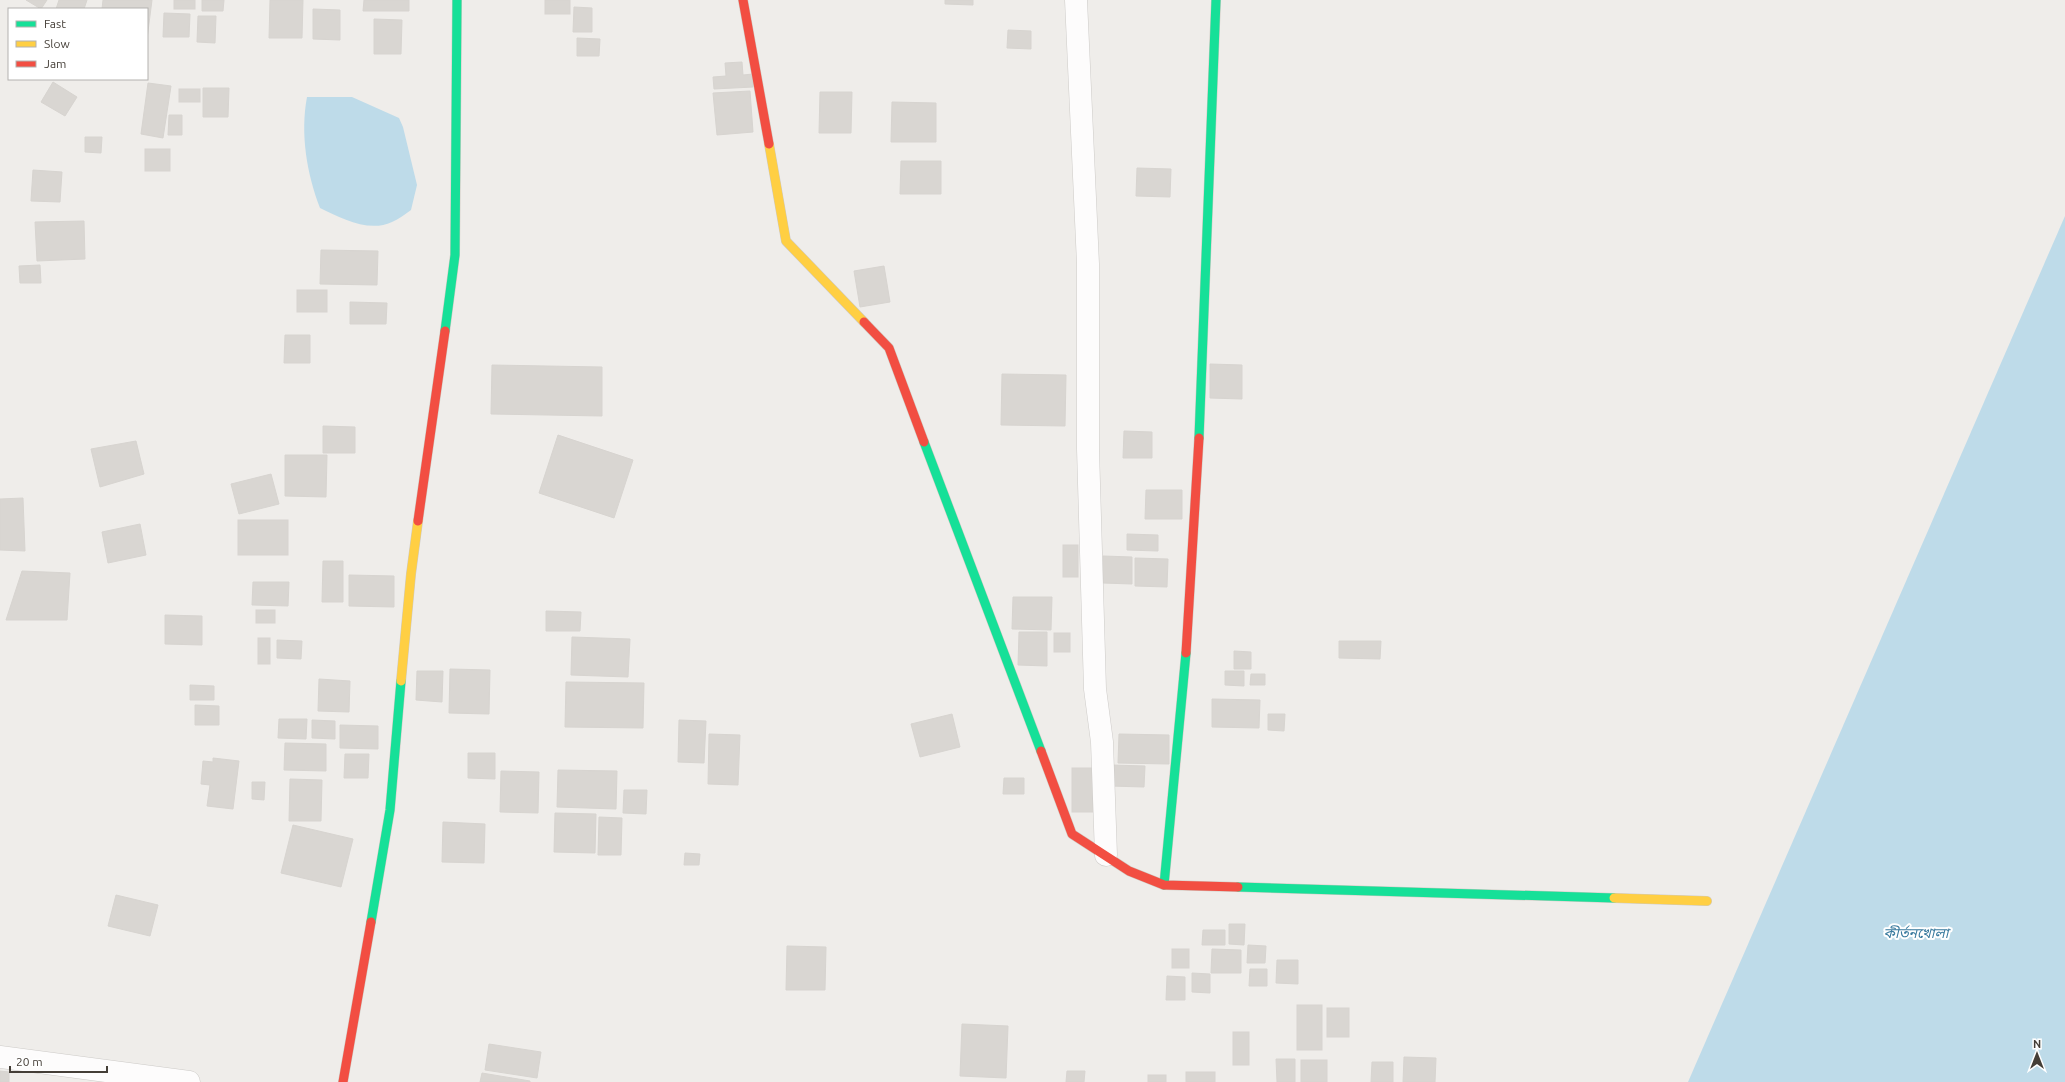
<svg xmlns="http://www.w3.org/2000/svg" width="2065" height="1082" font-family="Ubuntu,'Noto Sans Bengali',sans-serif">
	<rect width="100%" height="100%" fill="#efedea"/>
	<g fill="#bedbe9">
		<path d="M307,97h45l47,21 4,9 14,58 -6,25c-6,4 -12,9 -19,12 -23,11 -51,-4 -72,-14 -13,-34 -20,-74 -13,-111z"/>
		<path d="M2065,216v866h-377z"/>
	</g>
	<g fill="#d9d6d2" stroke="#d7d4d0">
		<path d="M26,0h21l-6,9z"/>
		<path d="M59,0h28l-3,9h-28z"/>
		<path d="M103,0h49l-5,39v-30h-45z"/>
		<rect x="174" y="0" width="21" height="9"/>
		<path d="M202,0h22l-1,11h-21z"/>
		<path d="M270,0h33l-1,38h-33z"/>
		<path d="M364,0h45v11h-46z"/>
		<rect x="545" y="0" width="25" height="14"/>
		<path d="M945,0h28v5l-28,-1z"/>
		<path d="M574,7l18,1v24h-19z"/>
		<path d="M313,9l27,1v30l-27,-1z"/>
		<path d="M164,13l26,1 -1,23h-26z"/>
		<path d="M198,16h18l-1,27 -18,-1z"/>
		<path d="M374,19l28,1 -1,34h-27z"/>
		<path d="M1008,30l23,1v18l-24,-1z"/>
		<path d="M577,38l23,1 -1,17h-22z"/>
		<path d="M742,62l1,13 10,-1v13l-39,2 -1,-12 13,-1 -1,-13z"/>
		<path d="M53,82l24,15 -12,19 -24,-14z"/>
		<path d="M148,83l23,3 -8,52 -22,-4z"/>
		<path d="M203,88h26l-1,29h-25z"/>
		<rect x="179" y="89" width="21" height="13"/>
		<path d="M750,91l3,41 -36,3 -4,-42z"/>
		<path d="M820,92h32l-1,41h-32z"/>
		<path d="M892,102l44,1v39h-45z"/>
		<path d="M169,115h13v20h-14z"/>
		<path d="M85,137h17l-1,16 -16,-1z"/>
		<rect x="145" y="149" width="25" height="22"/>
		<path d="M901,161h40v33h-41z"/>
		<path d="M1137,168l34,1 -1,28 -34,-1z"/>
		<path d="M33,170l29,2 -2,30 -29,-1z"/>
		<path d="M84,221l1,38 -48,2 -2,-39z"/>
		<path d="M321,250l57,1 -1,34 -57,-1z"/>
		<path d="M40,265l1,18h-21l-1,-17z"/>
		<path d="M884,266l6,36 -30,5 -6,-36z"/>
		<rect x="297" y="290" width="30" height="22"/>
		<path d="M350,302l37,1 -1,21h-36z"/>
		<path d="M285,335h25v28h-26z"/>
		<path d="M1210,364l32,1v34l-32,-1z"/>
		<path d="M492,365l110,2v49l-111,-2z"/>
		<path d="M1002,374l64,1 -1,51 -64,-1z"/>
		<path d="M323,426l32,1v26h-32z"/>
		<path d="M1124,431l28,1v26h-29z"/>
		<path d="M558,435l75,25 -19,58 -75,-25z"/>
		<path d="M136,441l8,33 -44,13 -9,-38z"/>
		<path d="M285,455h42l-1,42 -41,-1z"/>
		<path d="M271,474l8,30 -40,10 -8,-30z"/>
		<path d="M1146,490h36v29h-37z"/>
		<path d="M23,498l2,53 -25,-1v-51z"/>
		<rect x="238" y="520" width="50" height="35"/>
		<path d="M140,524l6,31 -38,8 -6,-31z"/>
		<path d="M1127,534l31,1v16l-31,-1z"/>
		<rect x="1063" y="545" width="15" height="32"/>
		<path d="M1103,556l29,1v27l-29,-1z"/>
		<path d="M1135,558l33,1 -1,28 -32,-1z"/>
		<path d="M323,561h20v41h-21z"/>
		<path d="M22,571l48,2 -3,47h-61z"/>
		<path d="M349,575l45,1v31l-45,-1z"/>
		<path d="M253,582h36l-1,24 -36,-1z"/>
		<path d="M1013,597h39l-1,33 -39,-1z"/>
		<rect x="256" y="610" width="19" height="13"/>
		<path d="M546,611l35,1 -1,19h-34z"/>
		<path d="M165,615l37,1v29l-37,-1z"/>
		<path d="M1019,632h28v34l-29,-1z"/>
		<rect x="1054" y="633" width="16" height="19"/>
		<path d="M572,637l58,2 -2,38 -57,-2z"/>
		<rect x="258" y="638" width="12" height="26"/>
		<path d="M277,640l25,1 -1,18 -24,-1z"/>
		<path d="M1339,641h42l-1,18 -41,-1z"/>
		<path d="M1234,651l17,1v17h-17z"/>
		<path d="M450,669l40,1 -1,44 -40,-1z"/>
		<path d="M417,671h26l-1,31 -26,-2z"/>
		<path d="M1225,671h19v15l-19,-1z"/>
		<path d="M1251,674h14v11h-15z"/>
		<path d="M319,679l31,2 -1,31 -31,-1z"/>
		<path d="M566,682l78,1 -1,45 -78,-1z"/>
		<path d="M190,685l24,1v14h-24z"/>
		<path d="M1212,699l48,1 -1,28 -47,-1z"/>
		<path d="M195,705l24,1v19h-24z"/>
		<path d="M952,714l8,33 -40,10 -9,-33z"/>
		<path d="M1268,714h17l-1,17 -16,-1z"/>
		<path d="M279,719h28l-1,20 -28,-1z"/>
		<path d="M312,720l23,1v18l-23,-1z"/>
		<path d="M679,720l27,1 -2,42 -26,-1z"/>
		<path d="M340,725l38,1v23l-38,-1z"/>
		<path d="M709,734l31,1 -2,50 -30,-1z"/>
		<path d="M1119,734l50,1v29l-51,-1z"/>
		<path d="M285,743l41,1v27l-42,-1z"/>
		<path d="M468,753h27v26l-27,-1z"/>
		<path d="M345,754h24l-1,24h-24z"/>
		<path d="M213,758l26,3 -6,48 -26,-3 3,-21 -9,-1 2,-23 10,1z"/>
		<path d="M1111,765l34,1 -1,21 -34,-1z"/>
		<rect x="1072" y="768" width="29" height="44"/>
		<path d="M558,770l59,1 -1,38 -59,-2z"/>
		<path d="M501,771l38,1 -1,41 -38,-1z"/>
		<path d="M1004,778h20v16h-21z"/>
		<path d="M290,779l32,1 -1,41h-32z"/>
		<path d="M252,782h13l-1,18 -12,-1z"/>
		<path d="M624,790h23l-1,24 -23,-1z"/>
		<path d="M555,813l41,1 -1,39 -41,-1z"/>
		<path d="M599,817l23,1 -1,37h-23z"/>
		<path d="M443,822l42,2 -1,39 -42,-1z"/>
		<path d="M293,825l60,14 -12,48 -60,-14z"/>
		<path d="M685,853l15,1 -1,11h-15z"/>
		<path d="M116,895l42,10 -8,31 -42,-10z"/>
		<path d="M1229,924h16l-1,21 -15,-1z"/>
		<path d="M1203,930h22v15h-23z"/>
		<path d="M1248,945l18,1 -1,17h-18z"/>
		<path d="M787,946l39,1 -1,43h-39z"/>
		<rect x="1172" y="949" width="17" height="19"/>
		<path d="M1212,949l29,1v23h-30z"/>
		<path d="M1277,960h21v24l-22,-1z"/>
		<path d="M1250,969h17v17h-18z"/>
		<path d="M1192,973l18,1v19l-18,-1z"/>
		<path d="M1167,976l18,1v23h-19z"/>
		<rect x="1297" y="1005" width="25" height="45"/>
		<rect x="1327" y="1008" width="22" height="29"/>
		<path d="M962,1024l46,2 -2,52 -46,-2z"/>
		<rect x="1233" y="1032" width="16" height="33"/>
		<path d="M489,1044l52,8 -4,26 -52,-8z"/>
		<path d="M1404,1057l32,1 -1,24h-32z"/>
		<path d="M1276,1059h19v23h-18z"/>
		<rect x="1301" y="1060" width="26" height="22"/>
		<path d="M1372,1062h21v20h-22z"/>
		<path d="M0,1071l9,1v10h-9z"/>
		<path d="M1067,1071h18l-1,11h-18z"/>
		<rect x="1186" y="1072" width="29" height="10"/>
		<path d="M482,1073l48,8v1h-50z"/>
		<rect x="1148" y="1075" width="18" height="7"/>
	</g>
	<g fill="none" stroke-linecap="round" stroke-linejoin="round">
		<g stroke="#cdcbc8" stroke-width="23">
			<g id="street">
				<path d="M1076,0l12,264v185l7,240 7,53 4,113"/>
				<path d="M0,1057l189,25"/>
			</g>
		</g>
		<g stroke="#cec9c1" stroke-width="10">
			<g id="fast">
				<path d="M445,331l10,-76 2,-255"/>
				<path d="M1199,438l17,-438"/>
				<path d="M924,442l117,309"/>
				<path d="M1164,885l22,-232"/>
				<path d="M1238,887l376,11"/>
				<path d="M371,922l19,-112 11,-129"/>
			</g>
		</g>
		<g stroke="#cec9c1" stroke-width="10">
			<g id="slow">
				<path d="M769,144l17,97 78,81"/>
				<path d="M401,681l10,-107 7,-53"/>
				<path d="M1614,898l93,3"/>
			</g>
		</g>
		<g stroke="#cec9c1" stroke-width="10">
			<g id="jam">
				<path d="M743,0l26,144"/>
				<path d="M864,322l25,26 35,94"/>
				<path d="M418,521l27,-190"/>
				<path d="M1186,653l13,-215"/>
				<path d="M1041,751l31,83 57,37 35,14 74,2"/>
				<path d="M343,1082l28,-160"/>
			</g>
		</g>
		<use href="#street" stroke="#fdfcfc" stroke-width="22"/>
		<use href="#fast" stroke="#16e098" stroke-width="9"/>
		<use href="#slow" stroke="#ffcf43" stroke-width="9"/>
		<use href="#jam" stroke="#f24e42" stroke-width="9"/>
	</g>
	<g text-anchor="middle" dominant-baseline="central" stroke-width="4" stroke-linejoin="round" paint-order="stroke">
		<g font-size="14" font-style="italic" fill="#397a9e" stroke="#fff">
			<text x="1916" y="933">কীর্তনখোলা</text>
		</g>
	</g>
	<rect x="8" y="8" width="140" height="72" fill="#ffffff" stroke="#b4b2af"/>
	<rect x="16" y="21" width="20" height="6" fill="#16e098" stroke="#b4b2af"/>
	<text x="44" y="28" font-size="12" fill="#443e37">Fast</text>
	<rect x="16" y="41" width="20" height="6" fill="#ffcf43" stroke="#b4b2af"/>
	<text x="44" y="48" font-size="12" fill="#443e37">Slow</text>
	<rect x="16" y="61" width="20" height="6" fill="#f24e42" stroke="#b4b2af"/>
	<text x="44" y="68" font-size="12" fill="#443e37">Jam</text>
	<g transform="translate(2037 1054)" stroke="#ffffff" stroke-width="3" paint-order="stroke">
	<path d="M0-3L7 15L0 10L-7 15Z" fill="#443e37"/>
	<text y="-6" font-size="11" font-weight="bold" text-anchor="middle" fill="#443e37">N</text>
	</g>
	<path d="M10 1066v6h97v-6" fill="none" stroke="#443e37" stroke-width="2"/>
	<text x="16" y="1066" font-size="12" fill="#443e37" stroke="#ffffff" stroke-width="3" paint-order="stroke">20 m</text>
</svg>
